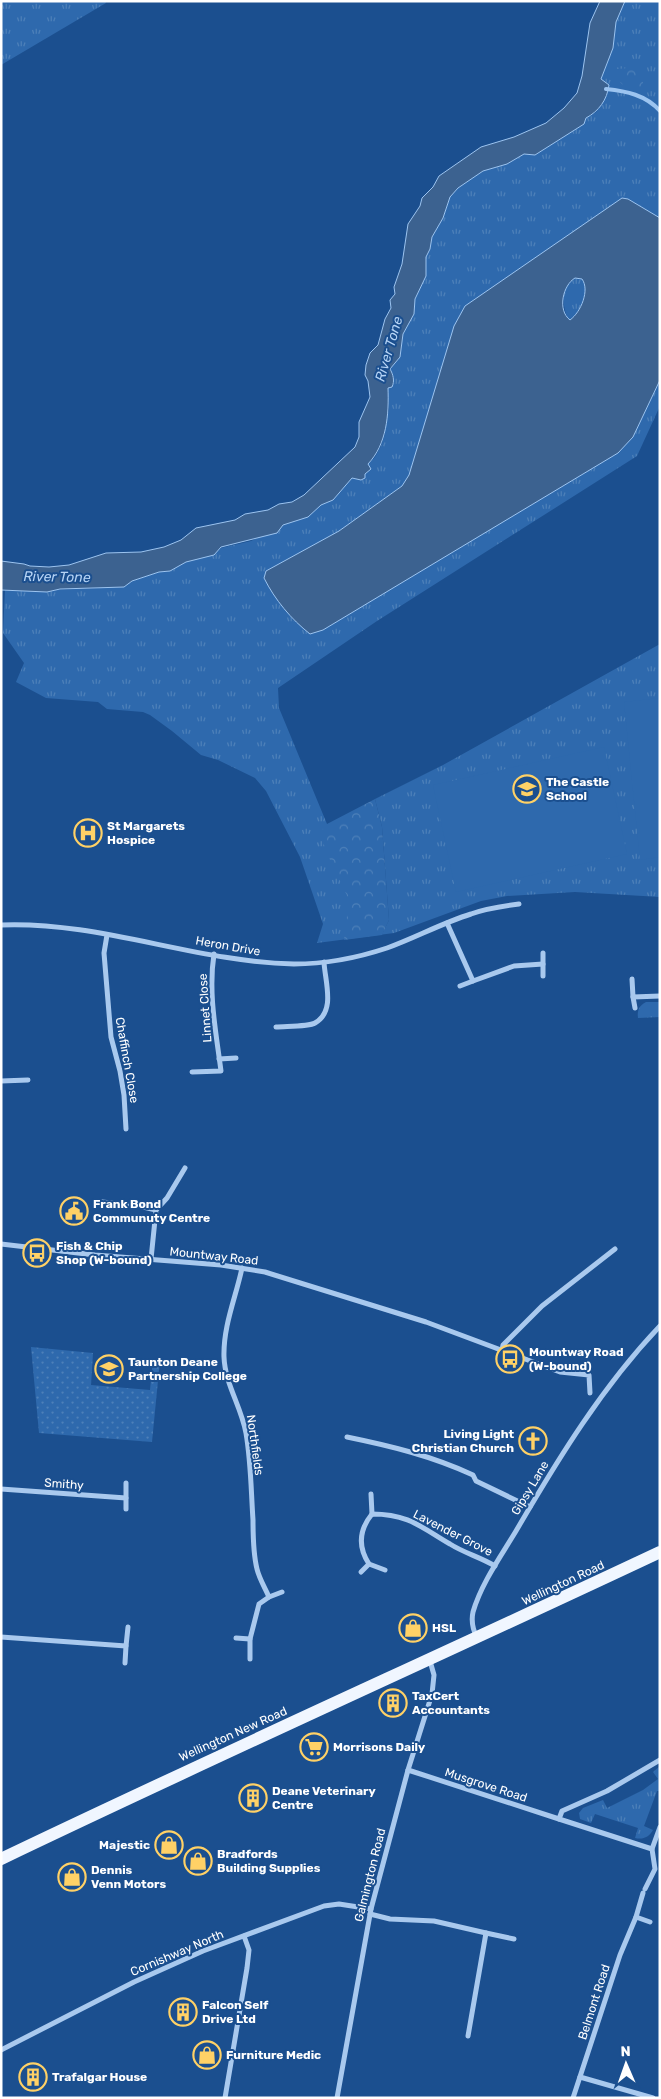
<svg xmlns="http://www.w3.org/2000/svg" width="661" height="2099" font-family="Rubik,sans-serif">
	<defs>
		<pattern id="grass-tufts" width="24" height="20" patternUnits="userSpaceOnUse" patternTransform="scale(1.25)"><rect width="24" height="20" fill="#2e69ad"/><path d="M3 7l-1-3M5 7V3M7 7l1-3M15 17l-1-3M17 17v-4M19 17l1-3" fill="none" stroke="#4d80b9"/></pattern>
		<pattern id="forest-crowns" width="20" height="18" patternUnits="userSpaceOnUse" patternTransform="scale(1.25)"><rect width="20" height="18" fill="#2e69ad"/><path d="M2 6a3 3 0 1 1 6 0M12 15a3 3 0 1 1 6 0" fill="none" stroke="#4d80b9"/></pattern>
		<pattern id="garden-dots" width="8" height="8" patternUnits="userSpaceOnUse" patternTransform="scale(1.25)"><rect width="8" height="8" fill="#2e69ad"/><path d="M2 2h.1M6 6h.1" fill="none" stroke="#4d80b9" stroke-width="1.8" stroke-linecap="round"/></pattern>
	</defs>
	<rect width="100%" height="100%" fill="#1b4f8f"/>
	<g fill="url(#grass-tufts)">
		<path d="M1,1h104l1,2 -105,62z"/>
		<path d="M625,1h35v217l-32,-19 -226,287 -63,45 -73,40 -2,7 30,43 339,-184 27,-57v26l-23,50 -260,165 -99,67 1,20 48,116 55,110 7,-14 -7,-93 -7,-28 68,-34 217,-121v253l-85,-5 -68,4 -26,5 -87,32 -77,10 6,-19 -23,-67 -34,-66 -11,-13 -37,-18 -17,-5 -29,-24 -22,-16 -7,-3 -36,-3 -9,-7 -52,-4 -30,-16 8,-19 -21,-30 2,-43c40,2 79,-2 119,-3l8,-6 27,-9 11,-1 16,-9 27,-7 8,-7 30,-7 41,-20 16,-4 13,-12 12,-5 19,-22 9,2 7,-16 7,-7 6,-11 4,-12v-9l4,-15 -1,-23 6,-3 -1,-10 -3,-5 10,-12 3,-23 11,-20 1,-15 11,-23v-19l4,-8 2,-12 11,-19 7,-21 8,-9 25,-17 24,-7 17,-10 11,1 49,-31 2,-6 10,-6 12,-20 -7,-13 12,-31 3,-26z"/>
		<path d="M575,278h7c8,12 -1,34 -12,42l-3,-3c-5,-14 -6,-30 8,-39z"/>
		<path d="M646,1002h14v15l-22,1c-1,-8 1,-12 8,-16z"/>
		<path d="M660,1766v25h-3l-13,35 9,4c-4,7 -10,10 -18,8l3,-10 -43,-14 -4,9 -11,-4 -1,-6 4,-5 20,-8 4,8 36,-18 15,-11 -5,-7z"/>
	</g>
	<g fill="url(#forest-crowns)">
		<path d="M629,68l14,2v13l-2,6c-16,-3 -23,-2 -25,-20z"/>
		<path d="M375,799l7,28 7,93 -7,15 -38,5 5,-40 -24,-51 -4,-18 6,-7z"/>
	</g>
	<path fill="url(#garden-dots)" d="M31,1347l62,6 -2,32 59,5 3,-31 7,1 -8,82 -113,-9z"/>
	<g fill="#2e69ad">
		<path d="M660,698v159l-20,3 -16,-158z"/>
		<path d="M604,747l23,107 -171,38 -23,-107z"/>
	</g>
	<g fill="#3c6290" stroke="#9cc4f0" fill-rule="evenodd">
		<path d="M600,1h25l-9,21 -3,26 -12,31 8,6c-2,15 -10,26 -23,33l-2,6 -49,31 -11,-1 -17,10 -24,7 -25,17 -8,9 -7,21 -11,19 -2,12 -4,8v19l-11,23 -1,15 -11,20 -3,23 -10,12c3,5 5,12 2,18l-4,1c1,26 -1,56 -20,76l3,5 -6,5v4l-4,2 -9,-2 -19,22 -12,5 -13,12 -25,8 -6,8 -56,14 -7,8 -28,7 -16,9 -11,1 -27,9 -8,6 -64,2 -13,3 -46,-2v-29l23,3 6,2 19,1 20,-2 37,-12 35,-1 23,-5 17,-7 15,-12 39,-8 10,-6 23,-4 11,-6 13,-2 12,-7 51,-48 4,-10v-15l11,-25 -2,-16 -3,-6 1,-10 4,-12 8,-8 7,-26 6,-11 -1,-8 5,-6 -1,-7 8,-23 6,-40 12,-18 2,-8 11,-11 6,-11 42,-29 33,-10 32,-14 18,-15 13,-15 5,-17 8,-53z"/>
		<path d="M622,198l6,1 32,19v162l-27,57 -15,16 -295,177 -13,4c-19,-15 -35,-34 -46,-56l2,-7 73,-40 63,-45 7,-11 45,-149 11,-20zM575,278l7,1c8,11 -1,33 -12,41 -13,-10 -7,-35 5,-42z"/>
	</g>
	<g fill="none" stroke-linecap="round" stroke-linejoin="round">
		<path stroke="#9cc4f0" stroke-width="4" d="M606,89c20,2 40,6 54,22"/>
		<g stroke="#a9c9ee" stroke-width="5">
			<path d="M447,923l26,58 41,-15 29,-2v12"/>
			<path d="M1,925c99,-4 194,37 293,39 31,0 63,-6 93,-16 28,-10 55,-25 84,-34 16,-6 32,-8 48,-10"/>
			<path d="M107,935l-3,18 7,84 9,34 4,24 2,34"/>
			<path d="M543,964v-11"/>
			<path d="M632,979l1,18 27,-1"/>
			<path d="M460,986l13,-5"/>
			<path d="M633,997l2,11"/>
			<path d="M276,1027c9,-1 32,0 39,-4 21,-12 10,-41 9,-61"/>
			<path d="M219,1059l17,-1"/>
			<path d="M192,1072l29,-1c-5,-39 -13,-78 -7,-117"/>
			<path d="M1,1081l27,-1"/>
			<path d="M102,1202l37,4 17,4"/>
			<path d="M1,1244l94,11 126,10 44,7 161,50 134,50 29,3 1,18"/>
			<path d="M151,1259l5,-49 11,-12 18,-30"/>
			<path d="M242,1268c-6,29 -19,58 -18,89 1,27 17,49 22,76 5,29 5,58 7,87 0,16 0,33 4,49 2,9 8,19 12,28l-10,7 -9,35v20"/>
			<path d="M502,1350l1,-5 39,-39 73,-57"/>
			<path d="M347,1437c44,9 85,19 126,38l3,6 54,26"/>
			<path d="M126,1483v26"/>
			<path d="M1,1489l125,9"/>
			<path d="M371,1494l1,20"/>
			<path d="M385,1570l-16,-6c-11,-17 -10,-34 3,-50 36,0 49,13 78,30 14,9 30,13 45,22"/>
			<path d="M361,1572l8,-8"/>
			<path d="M269,1597l13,-5"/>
			<path d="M1,1637l125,9 2,-19"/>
			<path d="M236,1638l14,1"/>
			<path d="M477,1638c-4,-8 -6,-17 -4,-26 8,-28 28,-56 43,-81 42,-72 86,-144 144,-205"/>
			<path d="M125,1663l1,-17"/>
			<path d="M408,1770l151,49"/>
			<path d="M652,1849l8,-22"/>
			<path d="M645,1889l10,-20 -3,-20 -93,-30 3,-8 45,-20 53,-31"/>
			<path d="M370,1914l20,5 44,2 52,12 -18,103"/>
			<path d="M636,1917l14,5"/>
			<path d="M486,1933l28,6"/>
			<path d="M1,2050l133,-68 69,-31 121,-45 15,-2 32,5"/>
			<path d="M580,2077l73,21"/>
			<path d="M225,2098l22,-130 2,-18 -5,-14"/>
			<path d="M337,2098l34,-189 37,-139 24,-76 2,-19 -4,-14"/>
			<path d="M573,2098l47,-143 16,-38 7,-24"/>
		</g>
		<path stroke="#f0f6ff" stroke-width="12" d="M1,1859c219,-105 440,-204 659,-307"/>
	</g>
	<defs>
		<g id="school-ring" transform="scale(1.4375)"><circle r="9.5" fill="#1b4f8f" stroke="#ffd166" stroke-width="1.5"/><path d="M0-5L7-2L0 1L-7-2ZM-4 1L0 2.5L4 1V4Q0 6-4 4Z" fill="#ffd166"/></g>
		<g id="hospital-ring" transform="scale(1.4375)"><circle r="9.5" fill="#1b4f8f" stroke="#ffd166" stroke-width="1.5"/><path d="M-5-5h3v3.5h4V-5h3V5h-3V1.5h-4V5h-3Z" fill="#ffd166"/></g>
		<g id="civic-ring" transform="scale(1.4375)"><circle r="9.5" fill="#1b4f8f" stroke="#ffd166" stroke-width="1.5"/><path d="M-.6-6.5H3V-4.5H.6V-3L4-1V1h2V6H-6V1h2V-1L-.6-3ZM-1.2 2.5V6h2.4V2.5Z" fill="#ffd166"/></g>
		<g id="bus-ring" transform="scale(1.4375)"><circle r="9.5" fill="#1b4f8f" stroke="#ffd166" stroke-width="1.5"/><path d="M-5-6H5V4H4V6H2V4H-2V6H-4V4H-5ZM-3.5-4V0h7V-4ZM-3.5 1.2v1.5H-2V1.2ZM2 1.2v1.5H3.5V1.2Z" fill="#ffd166"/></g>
		<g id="church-ring" transform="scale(1.4375)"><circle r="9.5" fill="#1b4f8f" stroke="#ffd166" stroke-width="1.5"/><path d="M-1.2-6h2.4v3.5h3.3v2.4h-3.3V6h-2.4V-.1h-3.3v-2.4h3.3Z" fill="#ffd166"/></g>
		<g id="shop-ring" transform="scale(1.4375)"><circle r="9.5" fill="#1b4f8f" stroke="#ffd166" stroke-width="1.5"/><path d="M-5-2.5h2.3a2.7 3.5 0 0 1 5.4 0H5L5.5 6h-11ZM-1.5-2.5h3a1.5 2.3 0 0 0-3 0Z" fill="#ffd166"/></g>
		<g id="building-ring" transform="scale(1.4375)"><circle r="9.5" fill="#1b4f8f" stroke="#ffd166" stroke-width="1.5"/><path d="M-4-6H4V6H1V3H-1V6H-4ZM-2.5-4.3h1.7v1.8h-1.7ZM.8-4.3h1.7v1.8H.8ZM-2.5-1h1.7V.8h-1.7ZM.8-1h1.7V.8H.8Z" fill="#ffd166"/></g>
		<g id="supermarket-ring" transform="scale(1.4375)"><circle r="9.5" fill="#1b4f8f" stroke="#ffd166" stroke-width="1.5"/><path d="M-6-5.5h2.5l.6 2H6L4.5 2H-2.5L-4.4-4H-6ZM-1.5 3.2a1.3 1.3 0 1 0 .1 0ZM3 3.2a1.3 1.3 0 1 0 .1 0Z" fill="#ffd166"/></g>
	</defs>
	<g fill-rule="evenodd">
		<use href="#school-ring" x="527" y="789"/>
		<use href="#hospital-ring" x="88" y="833"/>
		<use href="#civic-ring" x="74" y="1211"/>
		<use href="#bus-ring" x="37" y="1253"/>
		<use href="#bus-ring" x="510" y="1359"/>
		<use href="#school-ring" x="109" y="1369"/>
		<use href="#church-ring" x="533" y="1441"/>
		<use href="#shop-ring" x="413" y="1628"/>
		<use href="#building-ring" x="393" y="1703"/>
		<use href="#supermarket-ring" x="314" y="1747"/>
		<use href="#building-ring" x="253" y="1798"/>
		<use href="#shop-ring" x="169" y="1845"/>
		<use href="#shop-ring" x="198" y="1861"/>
		<use href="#shop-ring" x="72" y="1877"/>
		<use href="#building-ring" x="183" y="2012"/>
		<use href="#shop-ring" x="207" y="2055"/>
		<use href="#building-ring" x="33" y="2077"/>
	</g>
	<g text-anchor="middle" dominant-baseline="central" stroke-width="4" stroke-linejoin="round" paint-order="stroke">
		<g font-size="12" font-weight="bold" fill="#fff" stroke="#1b4f8f" text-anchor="start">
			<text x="546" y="782">The Castle<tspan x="546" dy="14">School</tspan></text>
			<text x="107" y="826">St Margarets<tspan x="107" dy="14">Hospice</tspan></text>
			<text x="93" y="1204">Frank Bond<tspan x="93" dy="14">Communuty Centre</tspan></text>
			<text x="56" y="1246">Fish &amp; Chip<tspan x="56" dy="14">Shop (W-bound)</tspan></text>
			<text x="529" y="1352">Mountway Road<tspan x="529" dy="14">(W-bound)</tspan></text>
			<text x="128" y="1362">Taunton Deane<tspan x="128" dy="14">Partnership College</tspan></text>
			<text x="514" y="1434" text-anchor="end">Living Light<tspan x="514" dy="14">Christian Church</tspan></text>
			<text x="432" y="1628">HSL</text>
			<text x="412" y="1696">TaxCert<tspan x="412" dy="14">Accountants</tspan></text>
			<text x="333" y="1747">Morrisons Daily</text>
			<text x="272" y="1791">Deane Veterinary<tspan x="272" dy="14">Centre</tspan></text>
			<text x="150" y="1845" text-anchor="end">Majestic</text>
			<text x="217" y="1854">Bradfords<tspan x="217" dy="14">Building Supplies</tspan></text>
			<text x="91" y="1870">Dennis<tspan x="91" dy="14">Venn Motors</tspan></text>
			<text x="202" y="2005">Falcon Self<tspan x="202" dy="14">Drive Ltd</tspan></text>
			<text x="226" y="2055">Furniture Medic</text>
			<text x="52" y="2077">Trafalgar House</text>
		</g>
		<g font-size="12" fill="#fff" stroke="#1b4f8f">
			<text transform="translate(228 946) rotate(10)">Heron Drive</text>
			<text transform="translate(205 1008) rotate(-94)">Linnet Close</text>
			<text transform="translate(127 1060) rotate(80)">Chaffinch Close</text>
			<text transform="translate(214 1256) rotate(6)">Mountway Road</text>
			<text transform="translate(255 1445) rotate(82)">Northfields</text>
			<text transform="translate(64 1484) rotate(4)">Smithy</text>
			<text transform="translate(530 1488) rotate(-59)">Gipsy Lane</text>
			<text transform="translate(453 1533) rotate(27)">Lavender Grove</text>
			<text transform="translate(563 1583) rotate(-25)">Wellington Road</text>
			<text transform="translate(233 1734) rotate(-24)">Wellington New Road</text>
			<text transform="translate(486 1785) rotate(18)">Musgrove Road</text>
			<text transform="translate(370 1875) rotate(-76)">Galmington Road</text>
			<text transform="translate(177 1953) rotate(-23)">Cornishway North</text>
			<text transform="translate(594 2002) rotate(-72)">Belmont Road</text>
		</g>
		<g font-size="14" font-style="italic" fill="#b5d3f5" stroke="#1b4f8f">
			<text transform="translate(389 349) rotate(-74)">River Tone</text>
			<text transform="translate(57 577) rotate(1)">River Tone</text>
		</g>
	</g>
	<rect width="661" height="2099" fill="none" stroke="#ffffff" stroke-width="5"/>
	<g transform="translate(626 2064) rotate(358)" stroke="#1b4f8f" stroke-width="4" paint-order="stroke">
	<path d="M0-4L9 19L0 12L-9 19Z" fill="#ffffff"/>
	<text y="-8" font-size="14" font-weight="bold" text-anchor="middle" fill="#ffffff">N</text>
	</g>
</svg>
